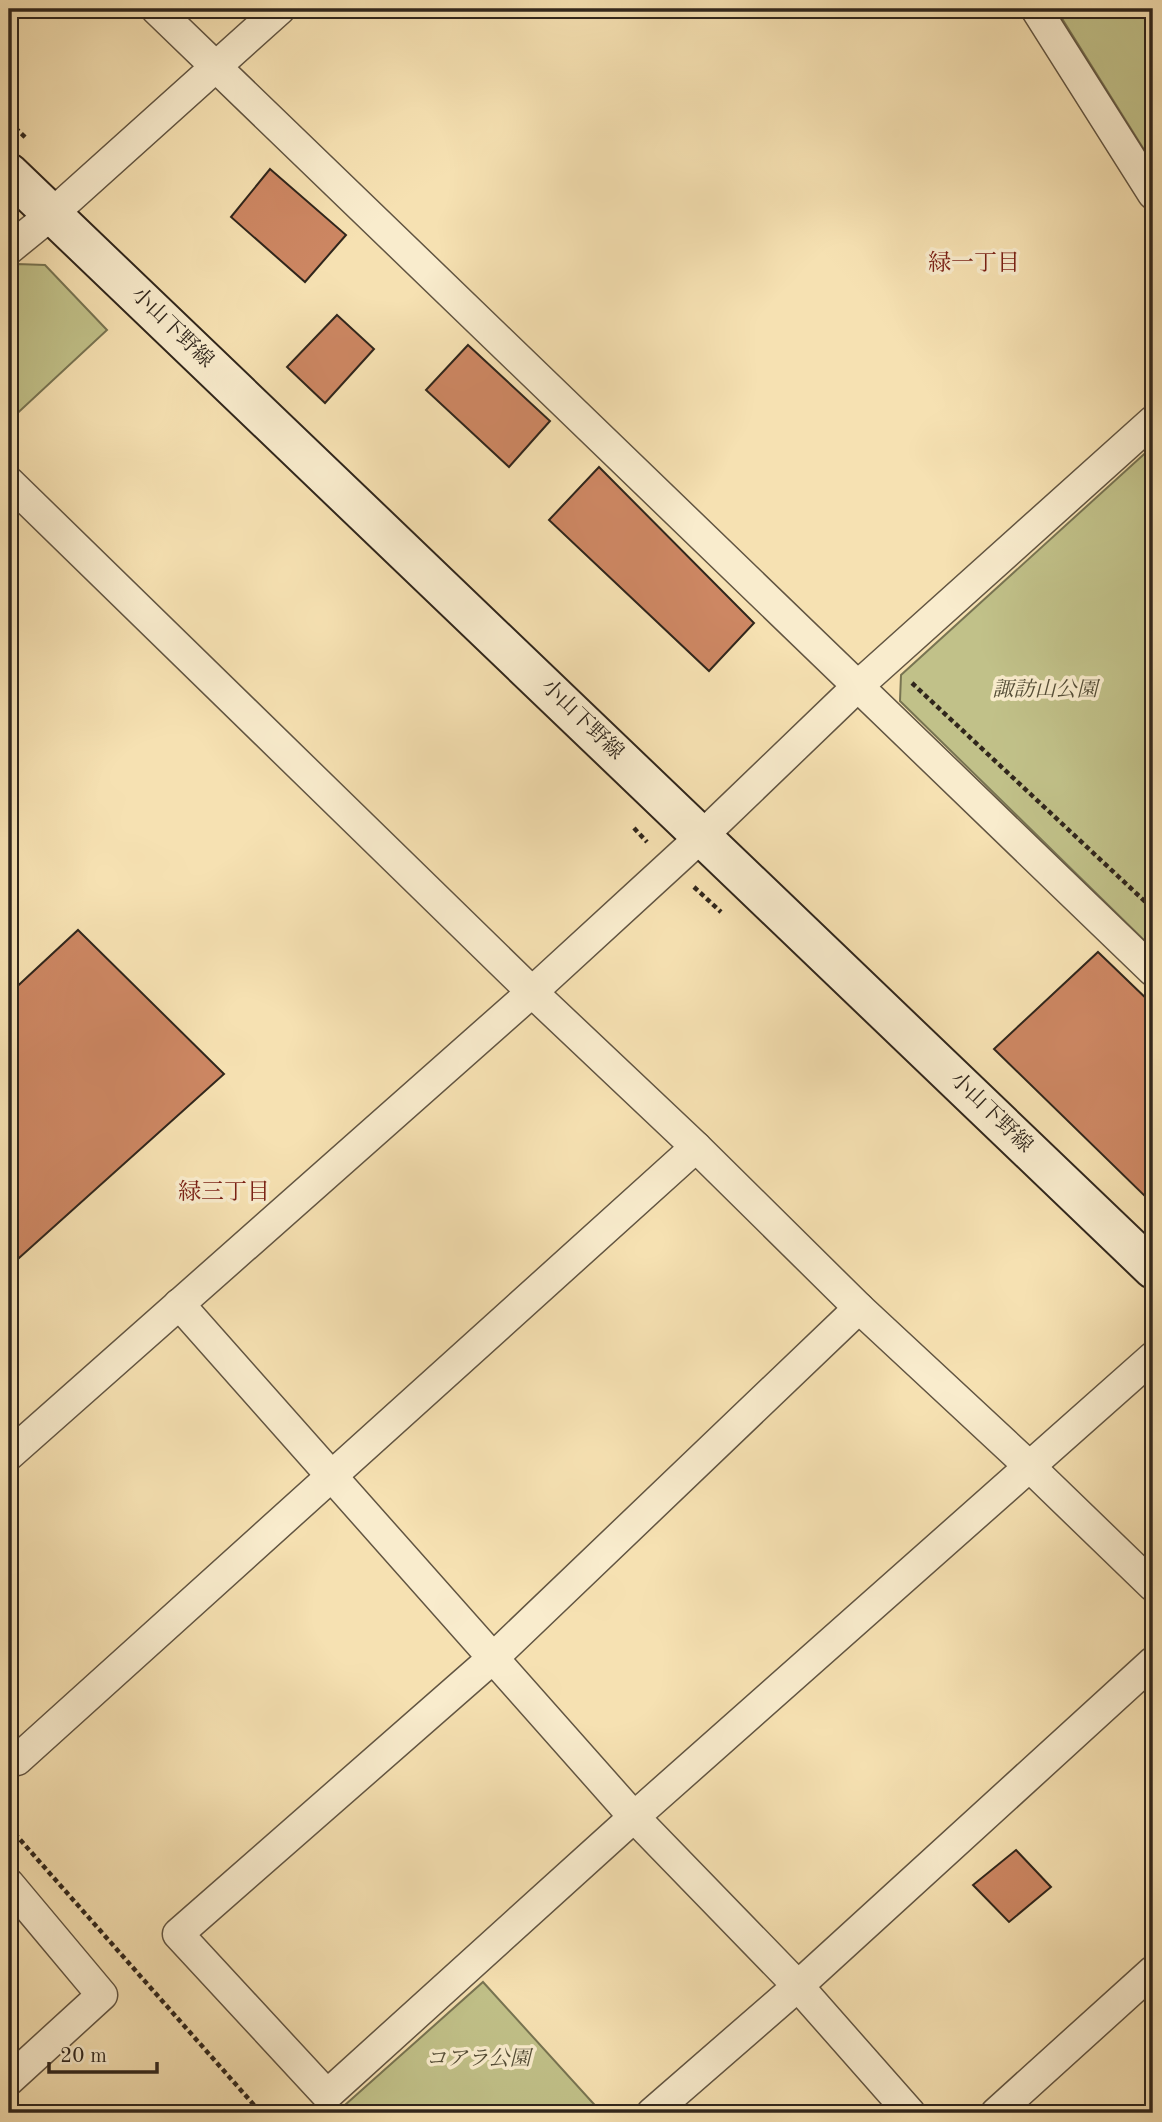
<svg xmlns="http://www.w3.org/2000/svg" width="1162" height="2122" font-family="'Old Standard TT','Noto Serif JP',serif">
	<rect width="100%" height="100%" fill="#f6e1b2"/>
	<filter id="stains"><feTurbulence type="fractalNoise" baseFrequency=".00286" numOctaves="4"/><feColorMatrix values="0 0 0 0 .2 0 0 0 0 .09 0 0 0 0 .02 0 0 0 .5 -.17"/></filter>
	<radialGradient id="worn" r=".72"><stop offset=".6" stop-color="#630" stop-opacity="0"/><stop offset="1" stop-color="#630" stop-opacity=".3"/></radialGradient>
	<g fill="#c1c189" stroke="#787452" stroke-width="2">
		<path d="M1056,9h97v155z"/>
		<path d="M17,264l28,1 62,65 -98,91v-150z"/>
		<path d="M1153,446v503l-253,-248 1,-26z"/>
		<path d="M483,1982l119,131h-266z"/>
	</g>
	<g fill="#cd8763" stroke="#30261c" stroke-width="2">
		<path d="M270,169l76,66 -41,47 -74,-65z"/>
		<path d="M337,315l37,34 -49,54 -38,-36z"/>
		<path d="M468,345l82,76 -41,46 -83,-77z"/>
		<path d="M599,467l155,156 -45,48 -160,-151z"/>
		<path d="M78,930l146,144 -215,193v-273z"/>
		<path d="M1098,952l55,53v199l-159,-155z"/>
		<path d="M1016,1850l35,37 -42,35 -36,-37z"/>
	</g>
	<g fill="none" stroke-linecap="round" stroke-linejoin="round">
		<g stroke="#625542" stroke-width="33">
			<g id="street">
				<path d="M156,9l997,962"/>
				<path d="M1036,9l117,185"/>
				<path d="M9,249l43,-35 228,-205"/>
				<path d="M9,482l523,510 164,155 163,161 171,159 123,119"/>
				<path d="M179,1304c151,171 304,342 455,513l-307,278 -149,-161 315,-276 366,-350"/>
				<path d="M9,1455l523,-463 170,-156 157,-151 294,-264"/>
				<path d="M9,1751l8,9 679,-613"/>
				<path d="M9,1884l93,111 -93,85"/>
				<path d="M652,2113l146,-127 355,-324"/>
				<path d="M910,2113l-112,-127 -164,-169 519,-460"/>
				<path d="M996,2113l157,-142"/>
			</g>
		</g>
		<g stroke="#30261c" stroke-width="42">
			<path id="secondary" d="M9,173l1144,1096"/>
		</g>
		<g stroke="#30261c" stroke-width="4.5" stroke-dasharray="5 3.5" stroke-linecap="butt">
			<path d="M9,122l17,16"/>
			<path d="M912,683l241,226"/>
			<path d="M634,828l13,14"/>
			<path d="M694,887l27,25"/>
			<path d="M9,1827l252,286"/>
		</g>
		<use href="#street" stroke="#f9eccd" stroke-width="30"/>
		<use href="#secondary" stroke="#f9eccd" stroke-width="38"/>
	</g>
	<g text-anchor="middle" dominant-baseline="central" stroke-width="7" stroke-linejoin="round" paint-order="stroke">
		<g font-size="21" fill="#30261c" stroke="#f9eccd">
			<text transform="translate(172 328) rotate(44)">小山下野線</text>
			<text transform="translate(582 720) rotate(44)">小山下野線</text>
			<text transform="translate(991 1113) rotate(44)">小山下野線</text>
		</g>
		<g font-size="21" font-style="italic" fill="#544d37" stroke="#f9eccd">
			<text x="1045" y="690">諏訪山公園</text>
			<text x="478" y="2059">コアラ公園</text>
		</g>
		<g font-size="23" fill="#7a1f14" stroke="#f9eccd">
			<text x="974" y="263">緑一丁目</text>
			<text x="224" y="1192">緑三丁目</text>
		</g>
	</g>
	<rect width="1162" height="2122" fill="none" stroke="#f6e1b2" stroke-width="35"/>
	<rect x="10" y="10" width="1141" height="2101" fill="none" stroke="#30261c" stroke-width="3.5"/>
	<rect x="18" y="18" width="1127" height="2087" fill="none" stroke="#30261c" stroke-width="2"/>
	<path d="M49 2062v10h108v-10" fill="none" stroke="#30261c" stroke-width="3.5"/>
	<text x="60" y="2062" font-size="21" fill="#30261c" stroke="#f9eccd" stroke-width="5" paint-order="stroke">20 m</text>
	<rect width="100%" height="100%" filter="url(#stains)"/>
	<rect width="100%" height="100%" fill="url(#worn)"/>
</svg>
